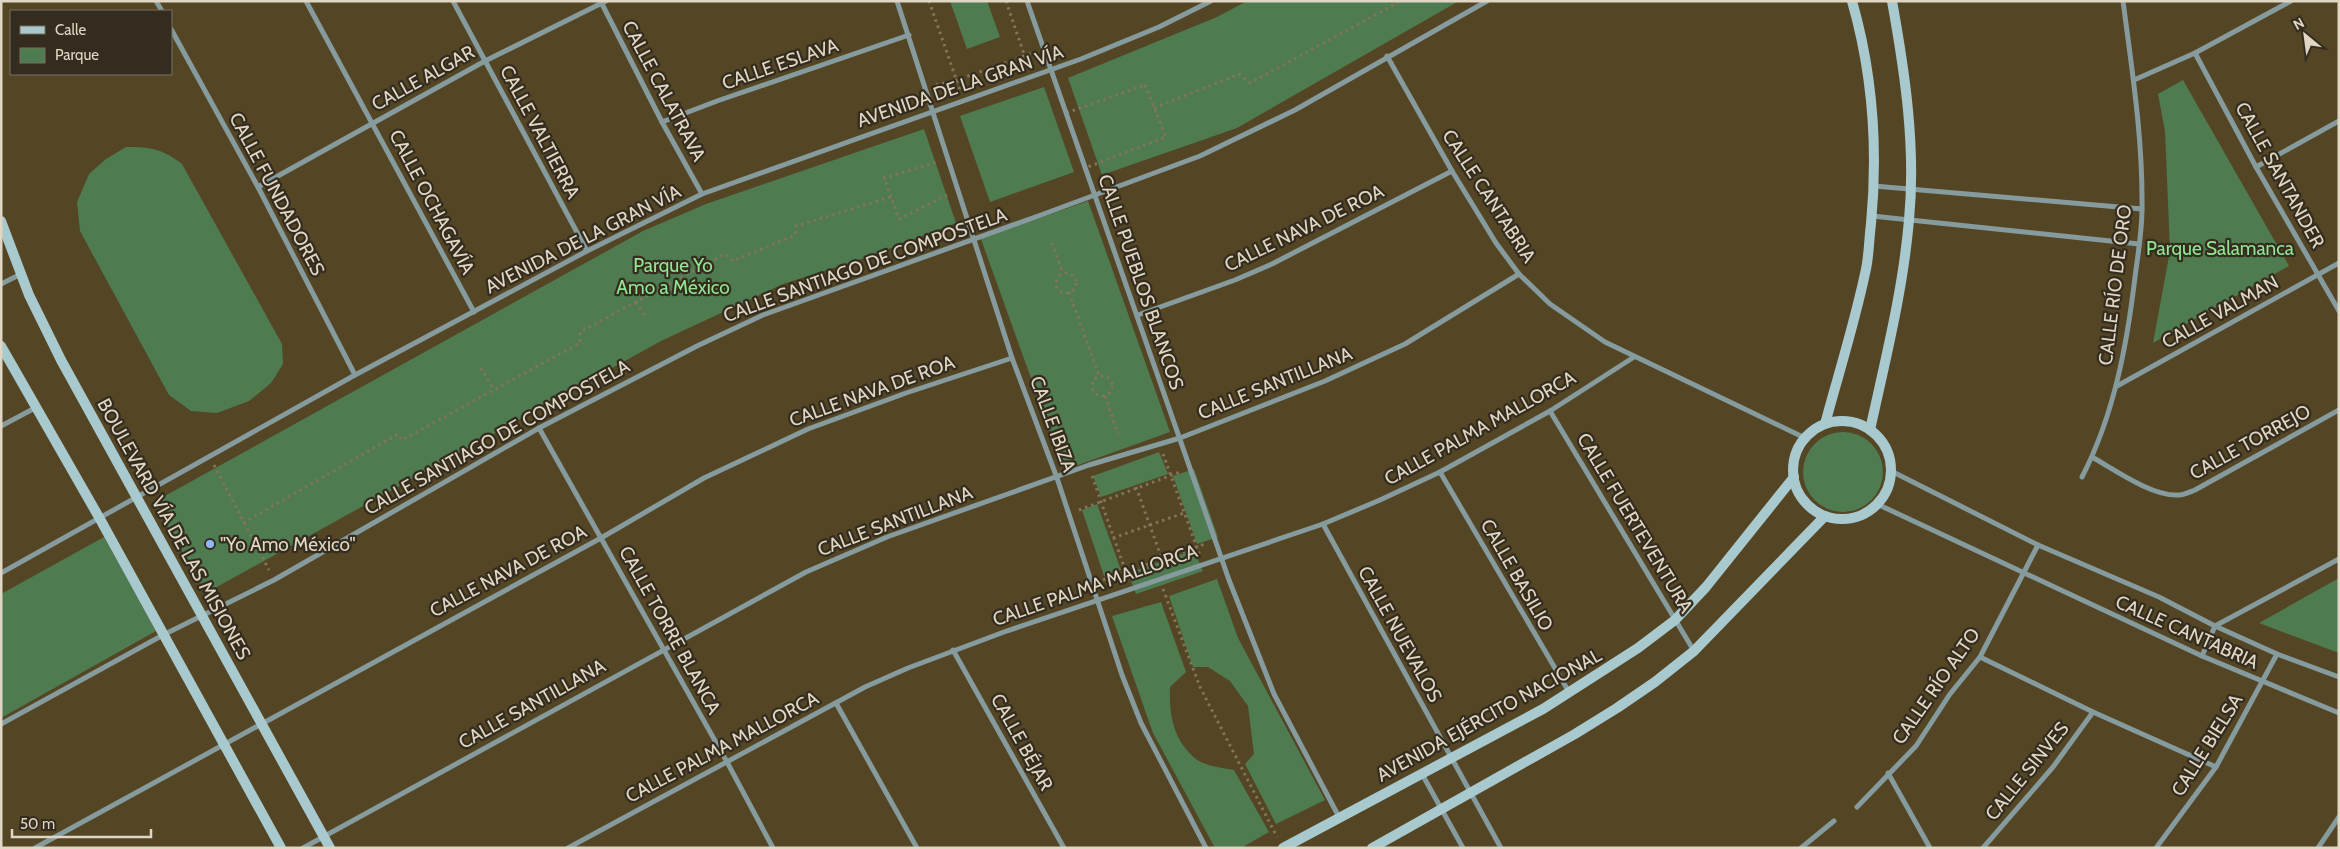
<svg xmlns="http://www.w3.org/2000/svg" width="2340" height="849" font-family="Cabin,sans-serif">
	<rect width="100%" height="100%" fill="#544525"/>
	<g fill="#4f7b50">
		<path d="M950,1h37l13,36 -33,12z"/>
		<path d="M1247,1h212l-222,127 -135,47 -34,-97 149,-61z"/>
		<path d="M2183,80l106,186 -136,77 17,-92 -5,-120 -7,-37z"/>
		<path d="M1044,87l30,85 -84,30 -30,-86z"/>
		<path d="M924,129l32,94 -88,34 -85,27 -122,57 -455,252 -52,-91 489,-271 63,-27z"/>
		<path d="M126,147c26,0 36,2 56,17l100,180 1,20 -12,19 -22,18 -32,12 -26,-2 -22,-16 -89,-164 -3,-29 12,-28 17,-15z"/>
		<path d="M1088,201l82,231 -106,38 -83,-231z"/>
		<circle cx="1843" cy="472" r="40"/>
		<path d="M1159,452l9,22 -67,23 -8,-21z"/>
		<path d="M1194,469l24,68 -21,7 -24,-68z"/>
		<path d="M1097,504l24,66 -17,6 -22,-66z"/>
		<path d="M104,537l52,94 -155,87v-124z"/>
		<path d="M1194,550l9,21 -67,23 -8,-21z"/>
		<path d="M2339,578v75l-80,-30z"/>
		<path d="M1217,579l21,59 87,162 -49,24 -31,-60 9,-10 -6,-48 -18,-25 -22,-14h-15l-24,-71z"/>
		<path d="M1161,602l25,70 -16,15c-1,28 3,53 26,72 9,7 27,9 38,11l35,62 -28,16h-26l-62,-115 -41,-117z"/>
	</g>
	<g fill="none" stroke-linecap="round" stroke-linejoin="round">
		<g stroke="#827559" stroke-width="3" stroke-dasharray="2.5 4" stroke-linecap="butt">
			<path d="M929,1l31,89"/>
			<path d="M1006,1l22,65"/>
			<path d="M936,85l21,-5 78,-28"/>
			<path d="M1145,85l21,52 -81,31 -19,-55z"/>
			<path d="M1154,108l85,-34 11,9 151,-82"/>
			<path d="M891,197l-7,-19 53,-16"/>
			<path d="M1052,243l11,30"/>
			<circle cx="1066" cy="283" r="10"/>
			<path d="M1069,292l30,84"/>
			<path d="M636,302l9,14"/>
			<path d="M481,368l13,22"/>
			<circle cx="1102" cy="386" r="10"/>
			<path d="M1105,396l13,38"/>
			<path d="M1163,454l37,102"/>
			<path d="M214,465l55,105"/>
			<path d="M1092,476l36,102"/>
			<path d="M1136,487l26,72"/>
			<path d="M1079,510l101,-38"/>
			<path d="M243,523l155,-89 4,6 178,-97v-11l145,-78 8,7 62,-26 1,-9 95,-29 8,22 48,-24"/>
			<path d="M1113,538l71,-25"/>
			<path d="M1103,580l102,-36"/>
			<path d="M1163,589l37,98 77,150"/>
		</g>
		<g stroke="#869b9d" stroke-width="5">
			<path d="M156,1l6,10"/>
			<path d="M306,1l168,311"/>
			<path d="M453,1l134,250"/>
			<path d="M897,1l115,357 45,120 65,197 19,48 65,125"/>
			<path d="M1027,1l202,579 45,114 65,123"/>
			<path d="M601,2l61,120 40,72"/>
			<path d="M171,29l87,158 97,188"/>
			<path d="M2195,53l61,114 83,144"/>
			<path d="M1387,56l65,115 44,72 23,31 31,30 55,38 200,96"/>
			<path d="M2134,80l61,-27 96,-52"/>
			<path d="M662,122l55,-21 192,-66"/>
			<path d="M2256,167l83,-46"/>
			<path d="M1874,186l268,23"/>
			<path d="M258,187l227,-126 121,-60"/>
			<path d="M1872,216l267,28"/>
			<path d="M1,284l20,-10"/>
			<path d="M1138,315l97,-35 37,-16 180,-93"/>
			<path d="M2117,386l222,-123"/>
			<path d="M1550,411l144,240"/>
			<path d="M1,426l34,-18"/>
			<path d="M539,428l188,334 46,86"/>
			<path d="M2092,457c23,13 61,40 87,38 5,0 11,-3 16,-5l144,-80"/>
			<path d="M1891,471l147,74 121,52 56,29 62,28 62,23"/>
			<path d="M1440,472l129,220"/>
			<path d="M2082,477c32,-62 45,-132 53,-200 3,-23 7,-46 7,-68 1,-70 -10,-139 -19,-208"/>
			<path d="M1877,504l325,152 137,57"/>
			<path d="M1323,524l178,324"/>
			<path d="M1,573l354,-198 232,-124 115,-57 379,-135 78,-32 52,-26"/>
			<path d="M953,650l111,198"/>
			<path d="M2202,656l13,-30 124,-67"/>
			<path d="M1980,657l113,55 123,55"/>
			<path d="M836,703l81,145"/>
			<path d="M1,724l162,-89 111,-55 265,-152 158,-82 66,-31 278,-100 159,-59 95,-46 192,-109"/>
			<path d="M1888,773l42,75"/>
			<path d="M1422,774l41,74"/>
			<path d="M1857,807l59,-61 34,-52 30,-37 58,-112"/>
			<path d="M35,848l566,-310 103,-60 104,-49 98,-36 106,-35"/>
			<path d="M303,848l503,-276 81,-35 202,-72 91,-27 145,-57 80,-37 114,-70"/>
			<path d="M568,848l297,-161 43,-19 96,-36 319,-108 57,-24 60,-28 110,-61 84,-54"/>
			<path d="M1801,848l33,-27"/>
			<path d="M1983,848l70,-81 40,-55"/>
			<path d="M2156,848l60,-81 61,-113"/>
			<path d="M2318,848l21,-31"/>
		</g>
		<g stroke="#a8c9cd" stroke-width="10">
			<path d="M1,221l28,74 32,65 269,488"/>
			<path d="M1,346l99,173 181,329"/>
			<circle cx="1842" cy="470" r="49"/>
			<path d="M1825,424c14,-52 30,-102 41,-155 3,-14 3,-30 5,-45 7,-75 2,-150 -19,-223"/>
			<path d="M1870,430c15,-69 33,-139 39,-210 7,-73 -4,-147 -17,-219"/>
			<path d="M1283,848l260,-139 95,-61 37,-28 31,-33 88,-110"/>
			<path d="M1372,848l203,-114 42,-26 38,-26 39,-31 131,-135"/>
		</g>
	</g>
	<circle fill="#95b6fd" stroke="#342d1f" stroke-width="2" cx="210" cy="544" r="5"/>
	<g text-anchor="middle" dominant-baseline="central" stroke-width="4.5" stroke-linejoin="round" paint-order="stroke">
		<g font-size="19" fill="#dfd6c4" stroke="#342d1f">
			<text transform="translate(780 64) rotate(-19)">CALLE ESLAVA</text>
			<text transform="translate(423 78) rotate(-29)">CALLE ALGAR</text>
			<text transform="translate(960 86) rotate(-19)">AVENIDA DE LA GRAN VÍA</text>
			<text transform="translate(664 91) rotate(62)">CALLE CALATRAVA</text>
			<text transform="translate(540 132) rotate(62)">CALLE VALTIERRA</text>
			<text transform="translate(2280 175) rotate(61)">CALLE SANTANDER</text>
			<text transform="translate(277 194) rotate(62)">CALLE FUNDADORES</text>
			<text transform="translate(1489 196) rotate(57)">CALLE CANTABRIA</text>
			<text transform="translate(432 202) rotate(62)">CALLE OCHAGAVÍA</text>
			<text transform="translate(1304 228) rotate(-26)">CALLE NAVA DE ROA</text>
			<text transform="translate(583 239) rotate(-27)">AVENIDA DE LA GRAN VÍA</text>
			<text transform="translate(865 265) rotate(-20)">CALLE SANTIAGO DE COMPOSTELA</text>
			<text transform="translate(1141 282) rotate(71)">CALLE PUEBLOS BLANCOS</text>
			<text transform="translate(2115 285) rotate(-83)">CALLE RÍO DE ORO</text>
			<text transform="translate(2220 312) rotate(-29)">CALLE VALMAN</text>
			<text transform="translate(1275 383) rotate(-22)">CALLE SANTILLANA</text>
			<text transform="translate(872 391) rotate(-20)">CALLE NAVA DE ROA</text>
			<text transform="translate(1053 424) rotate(70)">CALLE IBIZA</text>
			<text transform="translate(1480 428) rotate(-29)">CALLE PALMA MALLORCA</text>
			<text transform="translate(497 437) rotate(-29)">CALLE SANTIAGO DE COMPOSTELA</text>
			<text transform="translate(2250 442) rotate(-29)">CALLE TORREJO</text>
			<text transform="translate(895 521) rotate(-21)">CALLE SANTILLANA</text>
			<text transform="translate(1635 523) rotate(59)">CALLE FUERTEVENTURA</text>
			<text transform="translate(174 529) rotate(61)">BOULEVARD VÍA DE LAS MISIONES</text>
			<text transform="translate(508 571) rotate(-28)">CALLE NAVA DE ROA</text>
			<text transform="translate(1517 575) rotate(60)">CALLE BASILIO</text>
			<text transform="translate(1095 585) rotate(-19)">CALLE PALMA MALLORCA</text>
			<text transform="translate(670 630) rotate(61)">CALLE TORRE BLANCA</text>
			<text transform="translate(2187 632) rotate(24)">CALLE CANTABRIA</text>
			<text transform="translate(1400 634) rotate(61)">CALLE NUEVALOS</text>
			<text transform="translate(1936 686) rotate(-55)">CALLE RÍO ALTO</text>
			<text transform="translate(532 704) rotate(-29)">CALLE SANTILLANA</text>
			<text transform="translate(1489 715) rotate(-29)">AVENIDA EJÉRCITO NACIONAL</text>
			<text transform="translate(1022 742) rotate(61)">CALLE BÉJAR</text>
			<text transform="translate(2207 745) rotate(-58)">CALLE BIELSA</text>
			<text transform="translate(722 747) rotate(-28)">CALLE PALMA MALLORCA</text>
			<text transform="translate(2027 771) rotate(-51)">CALLE SINVES</text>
		</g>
		<g font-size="19" fill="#92e593" stroke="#342d1f">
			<text x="2220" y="248">Parque Salamanca</text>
			<text x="673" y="265">Parque Yo<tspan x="673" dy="22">Amo a México</tspan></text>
		</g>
		<g font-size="19" fill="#dfd6c4" stroke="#342d1f" text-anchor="start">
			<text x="220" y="544">"Yo Amo México"</text>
		</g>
	</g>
	<rect width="2340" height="849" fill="none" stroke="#dfd6c4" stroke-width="5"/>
	<rect x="10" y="10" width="162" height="65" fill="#342d1f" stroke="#787161"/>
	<rect x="20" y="26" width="25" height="8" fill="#a8c9cd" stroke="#787161"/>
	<text x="55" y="35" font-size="15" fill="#dfd6c4">Calle</text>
	<rect x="20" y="48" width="25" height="15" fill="#4f7b50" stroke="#787161"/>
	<text x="55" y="60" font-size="15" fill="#dfd6c4">Parque</text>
	<g transform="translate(2305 35) rotate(331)" stroke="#342d1f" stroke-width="4" paint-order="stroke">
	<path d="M0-4L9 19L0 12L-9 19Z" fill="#dfd6c4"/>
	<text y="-8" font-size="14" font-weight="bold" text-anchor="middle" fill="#dfd6c4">N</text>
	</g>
	<path d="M12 829v8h139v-8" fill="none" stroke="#dfd6c4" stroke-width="2.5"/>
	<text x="20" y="829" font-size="15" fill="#dfd6c4" stroke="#342d1f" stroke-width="4" paint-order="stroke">50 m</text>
</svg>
